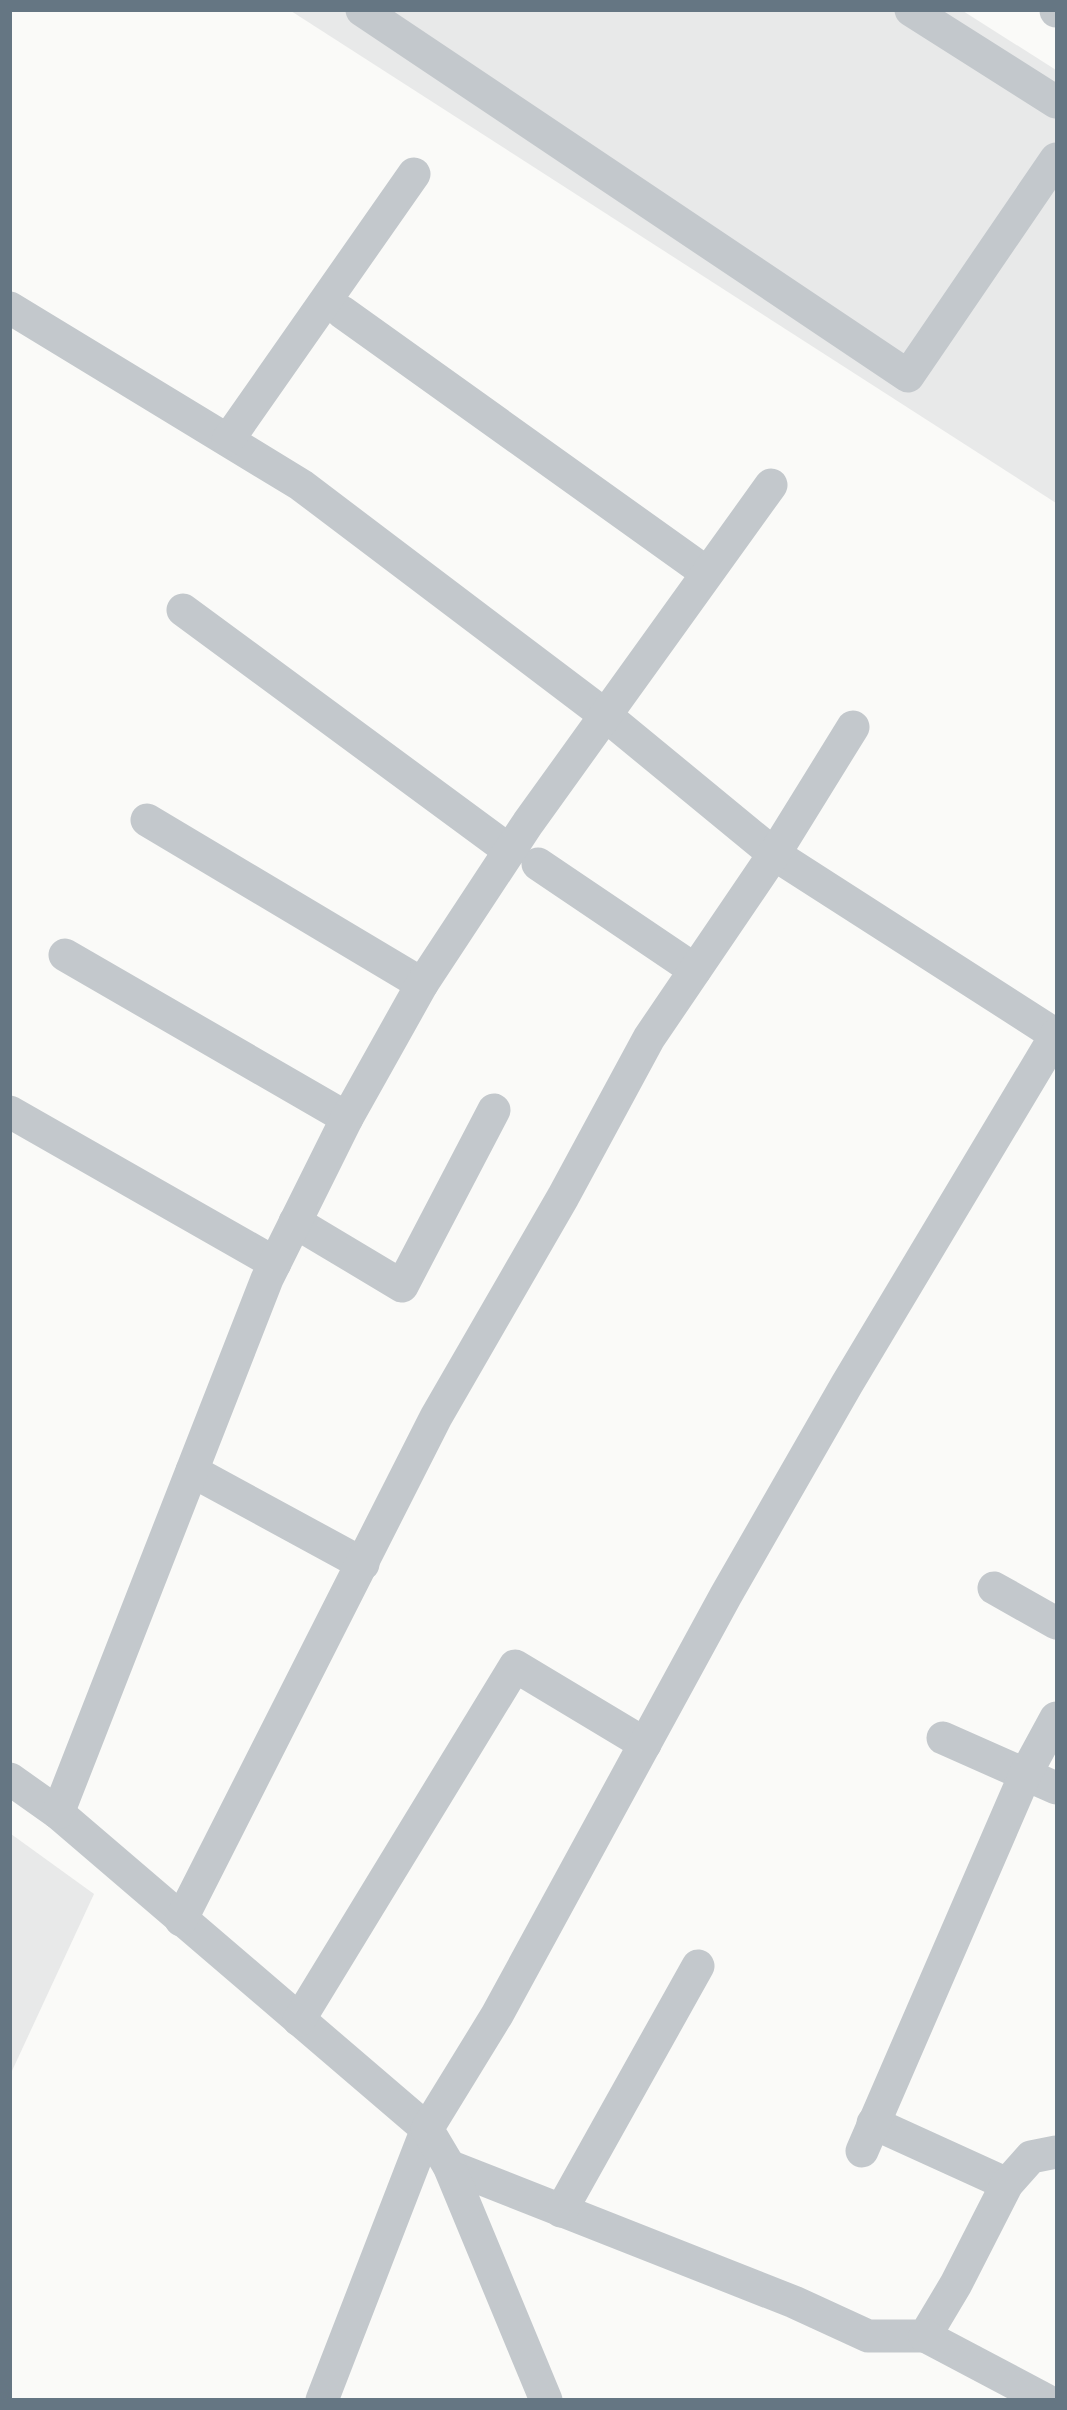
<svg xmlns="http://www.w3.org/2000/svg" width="1067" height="2410" font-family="'IBM Plex Sans',sans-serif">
	<rect width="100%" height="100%" fill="#fafaf8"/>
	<g fill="#e8e9e9">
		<path d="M291,11h672l93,59v433z"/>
		<path d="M11,1834l83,60 -83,179z"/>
	</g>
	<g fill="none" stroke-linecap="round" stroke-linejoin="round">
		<g stroke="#c3c8cc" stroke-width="33">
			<path d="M362,10l546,366 148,-217"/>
			<path d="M911,10l145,92"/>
			<path d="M1056,10v1"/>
			<path d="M10,308l291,177 304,230 169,139 282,181"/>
			<path d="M342,312l365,261"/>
			<path d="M228,440l186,-266"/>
			<path d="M183,610l327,241"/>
			<path d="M147,820l275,164"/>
			<path d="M538,864l157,106"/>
			<path d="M65,955l282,163"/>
			<path d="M10,1112l265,151"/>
			<path d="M295,1222l107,64 92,-176"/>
			<path d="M192,1471l171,93"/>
			<path d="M994,1588l62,35"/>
			<path d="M943,1738l113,50"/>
			<path d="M10,1779l48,34 369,316 -105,271"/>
			<path d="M58,1813l209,-534 80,-161 75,-134 106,-161 243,-338"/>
			<path d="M181,1920l255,-503 127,-220 86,-159 131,-193 73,-118"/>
			<path d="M299,2020l216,-354 130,78"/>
			<path d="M873,2123l134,61"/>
			<path d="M862,2151l163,-376 31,-57"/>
			<path d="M449,2166l345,136 74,34h57l31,-52 51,-100 24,-27 25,-5"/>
			<path d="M561,2211l137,-245"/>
			<path d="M925,2336l121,64"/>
			<path d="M546,2400l-97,-234 -22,-37 70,-114 229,-420 121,-211 209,-349"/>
		</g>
	</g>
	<rect width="1067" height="2410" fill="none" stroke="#657683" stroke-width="24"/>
</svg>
